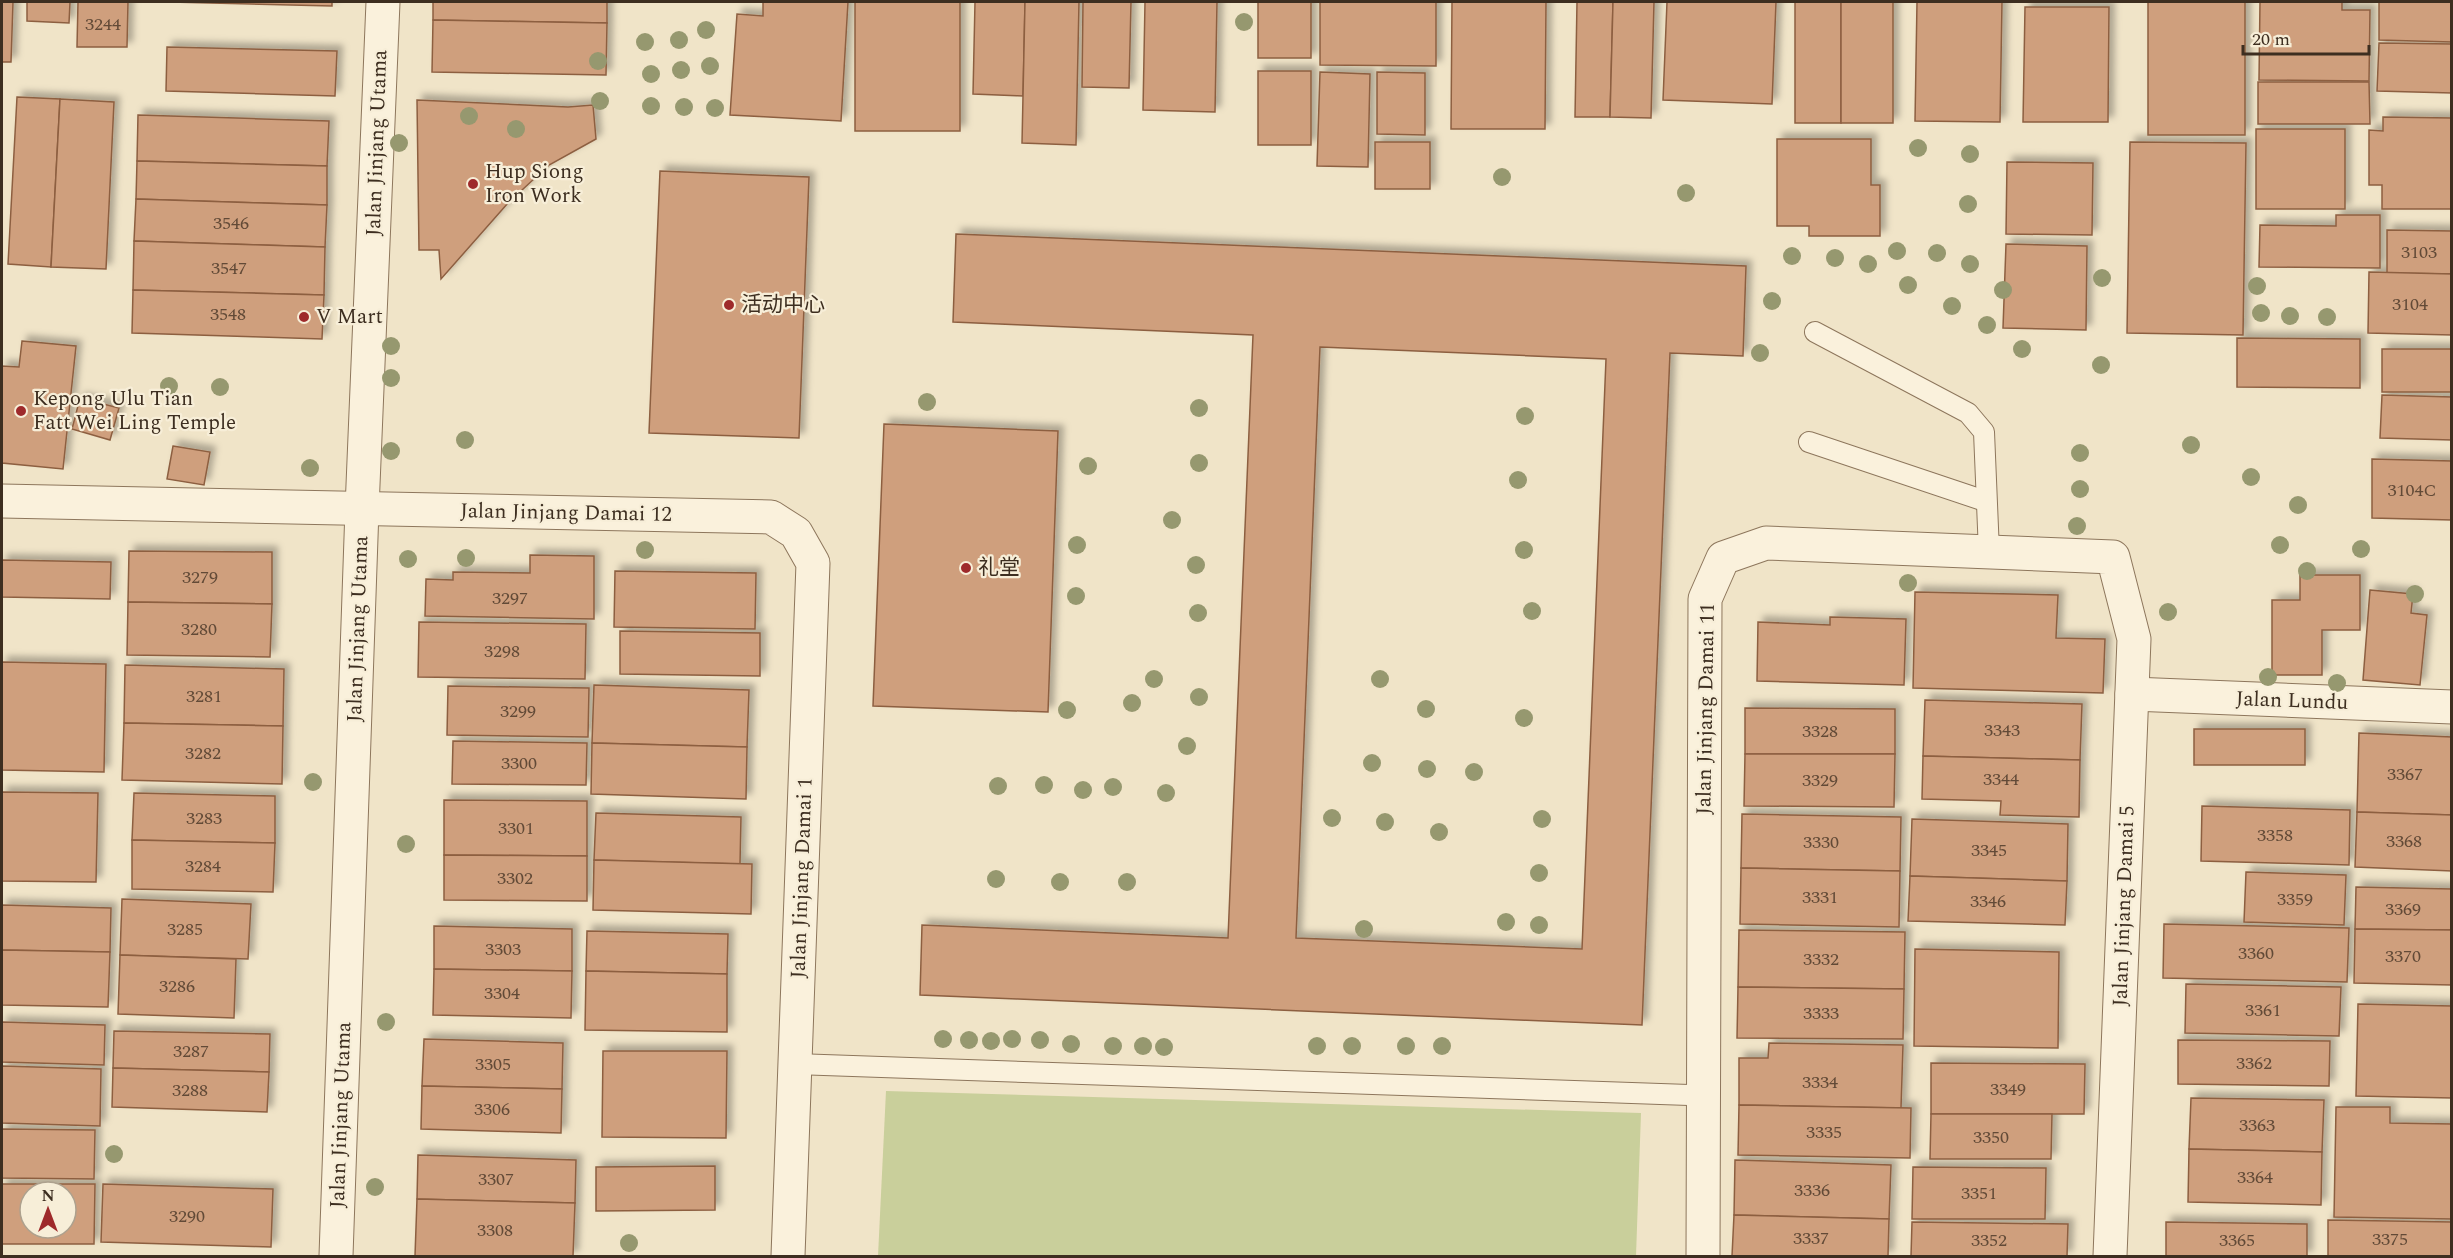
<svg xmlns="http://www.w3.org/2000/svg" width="2453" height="1258" font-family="Spectral,'Noto Sans SC',serif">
	<defs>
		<filter id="shadow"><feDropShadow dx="5.5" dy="-5.5" stdDeviation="3" flood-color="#0004"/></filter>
	</defs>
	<rect width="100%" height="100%" fill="#f0e4c8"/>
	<path fill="#c9cf9b" d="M886,1091l755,22 -5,143h-758z"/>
	<g fill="#cf9f7d" stroke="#8d5f41" stroke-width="1.5" fill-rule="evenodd" filter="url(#shadow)">
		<path d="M2,2h11l-2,60h-9z"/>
		<path d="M27,2h43l-1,21 -42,-2z"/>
		<path d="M78,2h50l-1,45h-50z"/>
		<path d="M170,2h162v4z"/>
		<path d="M433,2h174v21l-174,-3z"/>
		<path d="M763,2h85l-7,119 -111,-6 7,-101 26,2z"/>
		<rect x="855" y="2" width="105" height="129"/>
		<path d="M975,2h50l-2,94 -50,-2z"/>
		<path d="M1025,2h54l-3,143 -54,-2z"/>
		<path d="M1083,2h48l-2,86 -47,-1z"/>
		<path d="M1145,2h72l-2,110 -72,-2z"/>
		<rect x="1258" y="2" width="53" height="56"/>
		<path d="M1320,2h116v64l-116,-1z"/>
		<path d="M1452,2h94l-1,127h-94z"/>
		<path d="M1577,2h36l-3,115h-35z"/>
		<path d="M1613,2h41l-3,116 -41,-1z"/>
		<path d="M1667,2h109l-4,102 -109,-4z"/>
		<rect x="1795" y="2" width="46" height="121"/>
		<rect x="1841" y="2" width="52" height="121"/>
		<path d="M1917,2h85l-2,120 -85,-1z"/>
		<rect x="2148" y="2" width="97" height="133"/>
		<path d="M2260,2h82v8h28l-1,71 -110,-1z"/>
		<path d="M2379,2h73v40l-73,-2z"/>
		<path d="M2025,7h84l-1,115h-85z"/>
		<path d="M433,20l174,3 -1,52 -174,-3z"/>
		<path d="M2379,43l73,1v49l-75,-2z"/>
		<path d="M167,47l170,4 -2,45 -169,-5z"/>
		<rect x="1258" y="71" width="53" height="74"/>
		<path d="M1320,72l50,2 -2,93 -51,-1z"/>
		<path d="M1377,72l48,1v62l-48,-1z"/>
		<path d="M2258,82h111l1,42h-112z"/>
		<path d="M17,97l43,2 -9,168 -43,-3z"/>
		<path d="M60,99l54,3 -8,167 -55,-2z"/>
		<path d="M417,100l151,7 25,-2 3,34 -47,26 -41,38 -67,76 -2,-29h-20z"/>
		<path d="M138,115l191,6 -2,45 -190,-5z"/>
		<path d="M2383,117l69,1v91h-70v-24h-13v-55l14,1z"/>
		<rect x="2256" y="129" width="89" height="80"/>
		<path d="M1777,139h94v46h9v51h-71v-10h-32z"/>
		<rect x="1375" y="142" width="55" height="47"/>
		<path d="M2130,142l116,1 -3,192 -116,-2z"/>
		<path d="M137,161l190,5v39l-191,-6z"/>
		<path d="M2007,162l86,1 -1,72 -86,-1z"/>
		<path d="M660,171l149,6 -10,261 -150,-5z"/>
		<path d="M136,199l191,6 -2,42 -191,-6z"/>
		<path d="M2336,215h44v53l-121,-1 1,-42 76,1z"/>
		<path d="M2387,230l65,1v43l-65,-1z"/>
		<path d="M956,234l790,32 -3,90 -73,-3 -28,672 -722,-30 2,-70 306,13 25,-603 -300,-13zM1320,347l286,12 -24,590 -286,-11z"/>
		<path d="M134,241l191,6 -1,48 -191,-5z"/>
		<path d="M2006,244l81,2 -1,84 -83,-2z"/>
		<path d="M2369,272l83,2v61l-84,-2z"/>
		<path d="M133,290l191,5 -2,44 -190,-6z"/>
		<path d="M2237,338l123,1v49l-123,-1z"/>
		<path d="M22,341l54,5 -13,123 -61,-6v-97l17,1z"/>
		<rect x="2382" y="349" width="70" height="43"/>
		<path d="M2382,395l70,2v43l-72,-2z"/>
		<path d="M80,398l39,10 -9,32 -38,-11z"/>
		<path d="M884,424l174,7 -10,281 -175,-6z"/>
		<path d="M173,446l37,6 -6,33 -37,-6z"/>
		<path d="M2372,459l80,2v59l-80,-2z"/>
		<path d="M129,551l143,1v52l-144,-2z"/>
		<path d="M530,555l64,1v63l-169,-3 1,-37 27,1v-8l77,1z"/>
		<path d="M2,560l109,2 -1,37 -108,-2z"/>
		<path d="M615,571l141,2 -1,56 -141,-2z"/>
		<path d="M2300,575h60v55h-38v45h-50v-75h28z"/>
		<path d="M2370,590l43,4 -2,19 16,2 -7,70 -57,-5z"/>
		<path d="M1915,592l143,3 -2,43 49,1 -2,54 -190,-5z"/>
		<path d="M128,602l144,2 -2,53 -143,-2z"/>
		<path d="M1830,617l76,2 -2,66 -147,-4 1,-59 72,3z"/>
		<path d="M419,622l167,2 -1,55 -167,-2z"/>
		<path d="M620,631l140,2v43l-140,-2z"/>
		<path d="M2,662l104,2 -2,108 -102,-2z"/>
		<path d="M125,665l159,4 -1,57 -159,-3z"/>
		<path d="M594,685l155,5 -2,57 -155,-4z"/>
		<path d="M448,686l141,2 -1,49 -141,-2z"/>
		<path d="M1925,700l157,4 -2,56 -157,-4z"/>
		<path d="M1745,708l150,1v45h-150z"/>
		<path d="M124,723l159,3 -1,58 -160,-4z"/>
		<rect x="2194" y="729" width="111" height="36"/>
		<path d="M2359,733l93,4v78l-95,-3z"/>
		<path d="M453,741l134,2 -1,42 -134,-1z"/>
		<path d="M592,743l155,4 -1,52 -155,-5z"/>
		<path d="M1745,754h150l-1,53 -150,-1z"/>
		<path d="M1923,756l157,4 -1,57 -79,-2 1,-14 -79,-2z"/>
		<path d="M2,792l96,1 -2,89 -94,-1z"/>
		<path d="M134,793l141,3v47l-143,-3z"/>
		<path d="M444,800l143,1v55l-143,-1z"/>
		<path d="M2202,806l148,4 -1,55 -148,-4z"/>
		<path d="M2357,812l95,3v56l-97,-4z"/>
		<path d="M596,813l145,4 -1,47 -146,-4z"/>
		<path d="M1742,814l159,3 -1,54 -159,-3z"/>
		<path d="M1912,819l156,5 -1,57 -157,-5z"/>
		<path d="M132,840l143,3 -2,49 -141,-3z"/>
		<path d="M444,855l143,1v45l-143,-1z"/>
		<path d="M594,860l158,4 -1,50 -158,-4z"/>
		<path d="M1741,868l159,3 -1,56 -159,-3z"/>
		<path d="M2246,872l100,3 -2,50 -100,-3z"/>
		<path d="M1910,876l157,5 -2,44 -157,-4z"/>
		<path d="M2356,887l96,2v41l-97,-1z"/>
		<path d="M122,899l129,5 -3,55 -128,-4z"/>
		<path d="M2,905l109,3 -1,44 -108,-2z"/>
		<path d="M2164,924l185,4 -2,54 -184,-4z"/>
		<path d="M434,926l138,3v42l-138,-2z"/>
		<path d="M2355,929l97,1v55l-98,-2z"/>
		<path d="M1739,930l166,2 -1,57 -166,-2z"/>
		<path d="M587,931l141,3 -1,40 -141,-3z"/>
		<path d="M1915,949l144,3 -1,96 -144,-2z"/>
		<path d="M2,950l108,2 -2,55 -106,-2z"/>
		<path d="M120,955l116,4 -2,59 -116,-4z"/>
		<path d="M434,969l138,2 -1,47 -138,-3z"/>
		<path d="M586,971l141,3v58l-142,-2z"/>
		<path d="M2186,984l155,3 -2,49 -154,-3z"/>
		<path d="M1738,987l166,2 -1,50 -166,-1z"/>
		<path d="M2358,1004l94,2v92l-96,-2z"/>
		<path d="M2,1022l103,3 -1,40 -102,-3z"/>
		<path d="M114,1031l156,3 -1,38 -156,-4z"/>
		<path d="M424,1039l139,4 -1,46 -140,-3z"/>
		<path d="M2178,1040l152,1 -1,45 -151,-2z"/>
		<path d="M1769,1043l134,2 -2,63 -162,-3v-47h29z"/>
		<path d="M603,1051h124l-1,87 -124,-1z"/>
		<path d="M1931,1063l154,1 -1,50h-153z"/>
		<path d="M2,1066l99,3 -1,57 -98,-3z"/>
		<path d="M113,1068l156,4 -2,40 -155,-5z"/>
		<path d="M422,1086l140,3 -1,44 -140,-4z"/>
		<path d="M2191,1098l133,2 -2,52 -133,-3z"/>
		<path d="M1739,1105l172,3 -1,50 -172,-3z"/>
		<path d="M2336,1107h54v16l62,1v95l-118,-2z"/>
		<path d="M1931,1114h121l-1,45h-121z"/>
		<path d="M2,1129l93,1 -1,49 -92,-1z"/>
		<path d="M2189,1149l133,3 -1,53 -133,-3z"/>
		<path d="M418,1155l158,5 -1,43 -158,-4z"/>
		<path d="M1735,1160l156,5 -2,54 -155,-4z"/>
		<path d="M715,1166v44l-119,1v-44z"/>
		<path d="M1913,1167l133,1 -1,51h-133z"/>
		<path d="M2,1184h93l-1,60h-92zM30,1192h36v36h-36z"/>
		<path d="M103,1184l170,5 -2,58 -170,-5z"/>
		<path d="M417,1199l158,4 -2,53h-158z"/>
		<path d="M1734,1215l155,4 -1,37h-156z"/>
		<path d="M2328,1220l124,2v34h-124z"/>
		<path d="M1912,1222l156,2 -1,32h-156z"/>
		<path d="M2166,1222l141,2v32h-141z"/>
	</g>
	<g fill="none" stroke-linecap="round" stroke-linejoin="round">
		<g stroke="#8d765c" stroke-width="22">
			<g id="service">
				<path d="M1815,332l153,81 16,19 5,120"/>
				<path d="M1809,442l176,59"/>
				<path d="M795,1064l894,31 14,-2"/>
			</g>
		</g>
		<g stroke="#8d765c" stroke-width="35">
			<g id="minor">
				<path d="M2,501l769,16 25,16 17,30 -25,693"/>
				<path d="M2132,694l320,13"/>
				<path d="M336,1256l26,-747 21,-507"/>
				<path d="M1703,1256l2,-657 18,-41 43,-15 347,14 21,82 -24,617"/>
			</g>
		</g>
		<use href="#service" stroke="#faf1dc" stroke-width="20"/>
		<use href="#minor" stroke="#faf1dc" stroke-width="33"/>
	</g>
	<g fill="#96986f">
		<circle cx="1244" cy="22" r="9"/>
		<circle cx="706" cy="30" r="9"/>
		<circle cx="679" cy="40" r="9"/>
		<circle cx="645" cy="42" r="9"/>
		<circle cx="598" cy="61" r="9"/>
		<circle cx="710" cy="66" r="9"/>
		<circle cx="681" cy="70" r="9"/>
		<circle cx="651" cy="74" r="9"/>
		<circle cx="600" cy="101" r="9"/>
		<circle cx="651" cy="106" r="9"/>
		<circle cx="684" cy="107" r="9"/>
		<circle cx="715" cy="108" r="9"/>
		<circle cx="469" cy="116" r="9"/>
		<circle cx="516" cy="129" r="9"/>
		<circle cx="399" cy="143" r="9"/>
		<circle cx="1918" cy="148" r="9"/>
		<circle cx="1970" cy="154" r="9"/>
		<circle cx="1502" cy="177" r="9"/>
		<circle cx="1686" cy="193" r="9"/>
		<circle cx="1968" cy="204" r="9"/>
		<circle cx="1897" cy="251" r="9"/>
		<circle cx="1937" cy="253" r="9"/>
		<circle cx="1792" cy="256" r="9"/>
		<circle cx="1835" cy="258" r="9"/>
		<circle cx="1868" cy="264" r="9"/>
		<circle cx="1970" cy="264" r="9"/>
		<circle cx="2102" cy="278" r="9"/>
		<circle cx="1908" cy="285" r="9"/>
		<circle cx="2257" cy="286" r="9"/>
		<circle cx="2003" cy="290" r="9"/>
		<circle cx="1772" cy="301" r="9"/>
		<circle cx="1952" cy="306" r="9"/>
		<circle cx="2261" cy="313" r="9"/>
		<circle cx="2290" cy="316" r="9"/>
		<circle cx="2327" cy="317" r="9"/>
		<circle cx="1987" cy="325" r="9"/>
		<circle cx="391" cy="346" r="9"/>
		<circle cx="2022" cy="349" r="9"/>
		<circle cx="1760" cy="353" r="9"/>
		<circle cx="2101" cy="365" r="9"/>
		<circle cx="391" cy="378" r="9"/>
		<circle cx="169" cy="386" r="9"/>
		<circle cx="220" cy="387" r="9"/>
		<circle cx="927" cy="402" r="9"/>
		<circle cx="1199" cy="408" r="9"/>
		<circle cx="1525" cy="416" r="9"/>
		<circle cx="465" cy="440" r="9"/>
		<circle cx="2191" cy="445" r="9"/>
		<circle cx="391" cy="451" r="9"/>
		<circle cx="2080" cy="453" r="9"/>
		<circle cx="1199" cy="463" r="9"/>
		<circle cx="1088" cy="466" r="9"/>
		<circle cx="310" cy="468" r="9"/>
		<circle cx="2251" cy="477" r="9"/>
		<circle cx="1518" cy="480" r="9"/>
		<circle cx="2080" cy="489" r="9"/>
		<circle cx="2298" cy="505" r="9"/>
		<circle cx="1172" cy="520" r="9"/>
		<circle cx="2077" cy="526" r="9"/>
		<circle cx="1077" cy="545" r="9"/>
		<circle cx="2280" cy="545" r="9"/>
		<circle cx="2361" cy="549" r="9"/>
		<circle cx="645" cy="550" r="9"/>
		<circle cx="1524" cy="550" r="9"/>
		<circle cx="466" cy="558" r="9"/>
		<circle cx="408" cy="559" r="9"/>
		<circle cx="1196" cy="565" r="9"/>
		<circle cx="2307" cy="571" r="9"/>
		<circle cx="1908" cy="583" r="9"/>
		<circle cx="2415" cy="594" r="9"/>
		<circle cx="1076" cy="596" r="9"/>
		<circle cx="1532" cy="611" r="9"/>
		<circle cx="2168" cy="612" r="9"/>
		<circle cx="1198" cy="613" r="9"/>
		<circle cx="2268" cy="677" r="9"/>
		<circle cx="1154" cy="679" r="9"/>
		<circle cx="1380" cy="679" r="9"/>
		<circle cx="2337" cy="683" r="9"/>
		<circle cx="1199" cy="697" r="9"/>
		<circle cx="1132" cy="703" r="9"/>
		<circle cx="1426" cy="709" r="9"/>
		<circle cx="1067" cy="710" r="9"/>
		<circle cx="1524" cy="718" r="9"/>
		<circle cx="1187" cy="746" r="9"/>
		<circle cx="1372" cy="763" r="9"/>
		<circle cx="1427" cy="769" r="9"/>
		<circle cx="1474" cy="772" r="9"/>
		<circle cx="313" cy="782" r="9"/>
		<circle cx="1044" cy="785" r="9"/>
		<circle cx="998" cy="786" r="9"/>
		<circle cx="1113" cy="787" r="9"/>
		<circle cx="1083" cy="790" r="9"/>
		<circle cx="1166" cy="793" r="9"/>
		<circle cx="1332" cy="818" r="9"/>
		<circle cx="1542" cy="819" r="9"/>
		<circle cx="1385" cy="822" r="9"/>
		<circle cx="1439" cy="832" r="9"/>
		<circle cx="406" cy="844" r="9"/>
		<circle cx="1539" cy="873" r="9"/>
		<circle cx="996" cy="879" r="9"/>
		<circle cx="1060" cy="882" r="9"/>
		<circle cx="1127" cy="882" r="9"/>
		<circle cx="1506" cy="922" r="9"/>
		<circle cx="1539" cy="925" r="9"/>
		<circle cx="1364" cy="929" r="9"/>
		<circle cx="386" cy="1022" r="9"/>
		<circle cx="943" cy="1039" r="9"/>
		<circle cx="1012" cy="1039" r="9"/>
		<circle cx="969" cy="1040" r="9"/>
		<circle cx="1040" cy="1040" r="9"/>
		<circle cx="991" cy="1041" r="9"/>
		<circle cx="1071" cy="1044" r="9"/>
		<circle cx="1113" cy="1046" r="9"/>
		<circle cx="1143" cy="1046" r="9"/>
		<circle cx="1317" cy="1046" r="9"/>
		<circle cx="1352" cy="1046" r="9"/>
		<circle cx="1406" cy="1046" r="9"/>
		<circle cx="1442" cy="1046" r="9"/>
		<circle cx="1164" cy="1047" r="9"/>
		<circle cx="114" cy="1154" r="9"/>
		<circle cx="375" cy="1187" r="9"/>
		<circle cx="629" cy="1243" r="9"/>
	</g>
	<g fill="#9e2a2b" stroke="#f7eed8" stroke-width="2">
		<circle cx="473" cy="184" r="6"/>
		<circle cx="729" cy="305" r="6"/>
		<circle cx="304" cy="317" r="6"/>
		<circle cx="21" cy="411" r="6"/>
		<circle cx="966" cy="568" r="6"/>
	</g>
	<g text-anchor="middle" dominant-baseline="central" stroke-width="4.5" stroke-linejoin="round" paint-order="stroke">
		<g font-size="18" fill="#624a37">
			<text x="103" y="24">3244</text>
			<text x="231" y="223">3546</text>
			<text x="2419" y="252">3103</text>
			<text x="229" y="268">3547</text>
			<text x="2410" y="304">3104</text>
			<text x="228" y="314">3548</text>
			<text x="2412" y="490">3104C</text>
			<text x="200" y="577">3279</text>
			<text x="510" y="598">3297</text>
			<text x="199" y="629">3280</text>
			<text x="502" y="651">3298</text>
			<text x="204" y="696">3281</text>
			<text x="518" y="711">3299</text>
			<text x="2002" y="730">3343</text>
			<text x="1820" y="731">3328</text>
			<text x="203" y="753">3282</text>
			<text x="519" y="763">3300</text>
			<text x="2405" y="774">3367</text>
			<text x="2001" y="779">3344</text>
			<text x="1820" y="780">3329</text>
			<text x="204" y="818">3283</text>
			<text x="516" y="828">3301</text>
			<text x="2275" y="835">3358</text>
			<text x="2404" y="841">3368</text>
			<text x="1821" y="842">3330</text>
			<text x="1989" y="850">3345</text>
			<text x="203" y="866">3284</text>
			<text x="515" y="878">3302</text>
			<text x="1820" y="897">3331</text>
			<text x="2295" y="899">3359</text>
			<text x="1988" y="901">3346</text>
			<text x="2403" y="909">3369</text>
			<text x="185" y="929">3285</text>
			<text x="503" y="949">3303</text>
			<text x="2256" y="953">3360</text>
			<text x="2403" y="956">3370</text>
			<text x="1821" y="959">3332</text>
			<text x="177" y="986">3286</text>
			<text x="502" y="993">3304</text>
			<text x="2263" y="1010">3361</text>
			<text x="1821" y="1013">3333</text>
			<text x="191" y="1051">3287</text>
			<text x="2254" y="1063">3362</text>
			<text x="493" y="1064">3305</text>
			<text x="1820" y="1082">3334</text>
			<text x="2008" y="1089">3349</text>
			<text x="190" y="1090">3288</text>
			<text x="492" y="1109">3306</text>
			<text x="2257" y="1125">3363</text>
			<text x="1824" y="1132">3335</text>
			<text x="1991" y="1137">3350</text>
			<text x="2255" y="1177">3364</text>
			<text x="496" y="1179">3307</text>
			<text x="1812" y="1190">3336</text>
			<text x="1979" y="1193">3351</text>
			<text x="187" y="1216">3290</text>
			<text x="495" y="1230">3308</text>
			<text x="1811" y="1238">3337</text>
			<text x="2390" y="1239">3375</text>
			<text x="1989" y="1240">3352</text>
			<text x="2237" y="1240">3365</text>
		</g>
		<g font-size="21" fill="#3d2e20" stroke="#f7eed8">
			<text transform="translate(377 143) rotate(-88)">Jalan Jinjang Utama</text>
			<text transform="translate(566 513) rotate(1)">Jalan Jinjang Damai 12</text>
			<text transform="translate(358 629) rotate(-88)">Jalan Jinjang Utama</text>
			<text transform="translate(2292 701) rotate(2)">Jalan Lundu</text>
			<text transform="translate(1706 709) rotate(-89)">Jalan Jinjang Damai 11</text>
			<text transform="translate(802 878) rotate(-88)">Jalan Jinjang Damai 1</text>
			<text transform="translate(2124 906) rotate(-88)">Jalan Jinjang Damai 5</text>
			<text transform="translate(341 1115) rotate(-88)">Jalan Jinjang Utama</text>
		</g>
		<g font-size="21" fill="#3d2e20" stroke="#f7eed8" text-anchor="start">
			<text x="485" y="172">Hup Siong<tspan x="485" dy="24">Iron Work</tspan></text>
			<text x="741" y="305">活动中心</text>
			<text x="316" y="317">V Mart</text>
			<text x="33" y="399">Kepong Ulu Tian<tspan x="33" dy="24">Fatt Wei Ling Temple</tspan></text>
			<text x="978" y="568">礼堂</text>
		</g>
	</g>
	<rect width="2453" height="1258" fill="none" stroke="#3d2e20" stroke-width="6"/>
	<g transform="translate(48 1210)"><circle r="28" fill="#f7eed8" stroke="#ada18e" stroke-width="1.5"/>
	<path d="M0-4.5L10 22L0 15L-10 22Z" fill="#9e2a2b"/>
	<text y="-9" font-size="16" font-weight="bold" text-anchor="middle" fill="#3d2e20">N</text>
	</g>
	<path d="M2243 45v9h126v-9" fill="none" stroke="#3d2e20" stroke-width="3"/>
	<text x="2252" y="45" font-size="18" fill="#3d2e20" stroke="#f7eed8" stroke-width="4.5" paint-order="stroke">20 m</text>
</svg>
